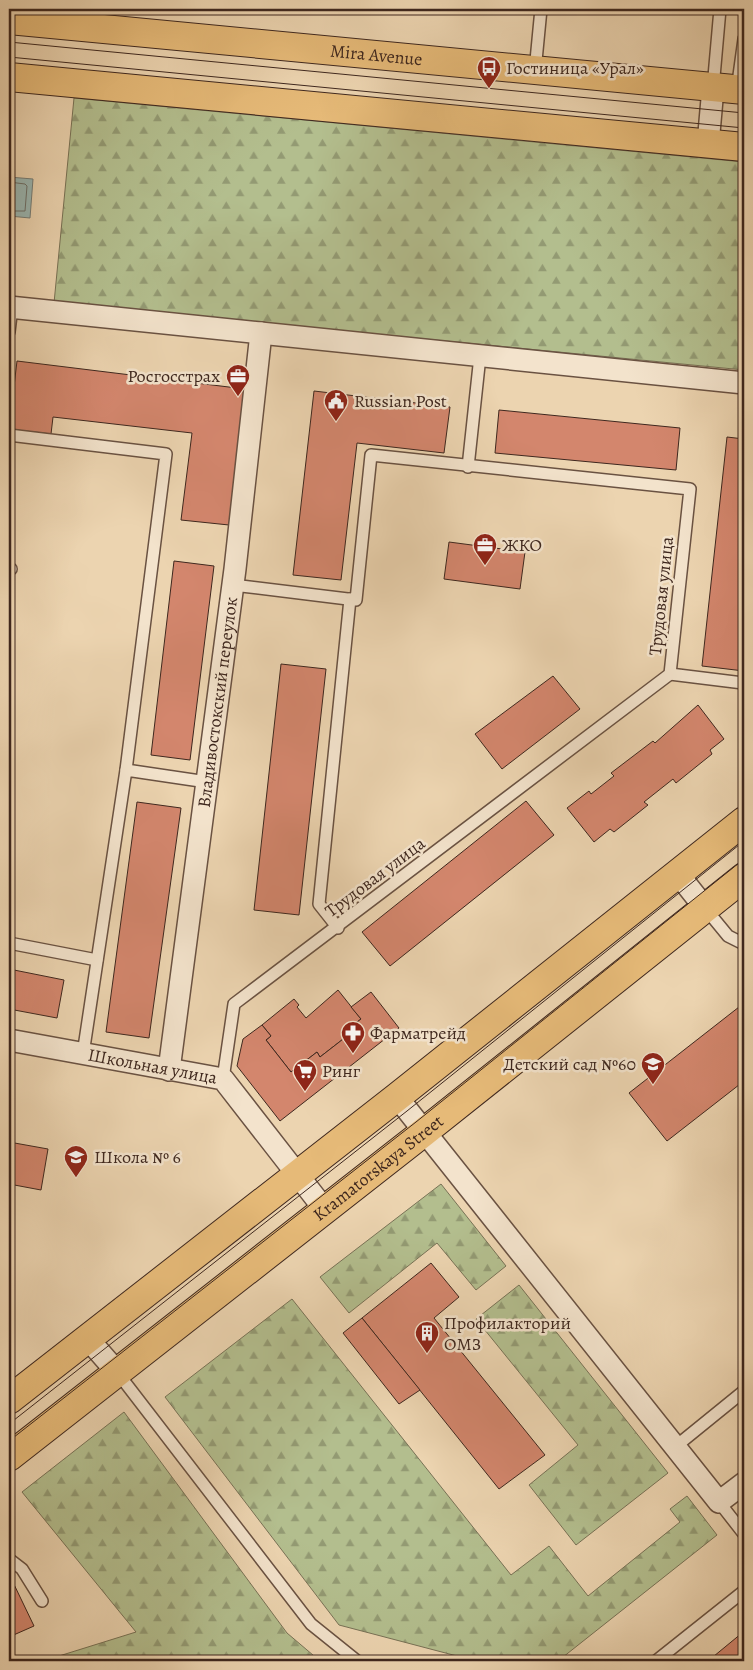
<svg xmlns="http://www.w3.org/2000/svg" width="753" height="1670" font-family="Alegreya,serif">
	<defs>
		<pattern id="forest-firs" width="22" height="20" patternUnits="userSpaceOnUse" patternTransform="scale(1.25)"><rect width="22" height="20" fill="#b3be8e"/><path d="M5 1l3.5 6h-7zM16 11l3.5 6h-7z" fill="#939a73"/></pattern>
	</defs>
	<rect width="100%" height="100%" fill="#ecd4b0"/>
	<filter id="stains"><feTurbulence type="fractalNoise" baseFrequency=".004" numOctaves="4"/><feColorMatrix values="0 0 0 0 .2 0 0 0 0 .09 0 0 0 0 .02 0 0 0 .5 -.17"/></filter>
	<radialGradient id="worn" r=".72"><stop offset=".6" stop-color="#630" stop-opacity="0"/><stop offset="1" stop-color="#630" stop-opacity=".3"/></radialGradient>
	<g fill="url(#forest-firs)" stroke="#787256">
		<path d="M74,98l670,64v208l-690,-67z"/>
		<path d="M441,1184l65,82 -30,24 -39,-47 -88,70 -29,-36z"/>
		<path d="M519,1285l149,188 -92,72 -47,-60 49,-40 -102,-126z"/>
		<path d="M292,1299l219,276 38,-29 39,50 92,-74 -10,-13 17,-13 30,39 -159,126h-82l-137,-36 -174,-228z"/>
		<path d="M124,1412l163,221 33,28h-277l93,-29 -114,-140z"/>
	</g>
	<path fill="#9ab7b3" stroke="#757d77" d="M9,177l24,2 -3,39 -21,-2z"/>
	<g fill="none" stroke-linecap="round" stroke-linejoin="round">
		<path stroke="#6c6f68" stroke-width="1" d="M9,182l16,2 2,2 -2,25h-16"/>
	</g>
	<g fill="#d3866d" stroke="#3e271e">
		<path d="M17,361l228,28 -16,136 -48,-5 11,-87 -139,-16 -2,17 -42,-5z"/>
		<path d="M314,391l136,16 -6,46 -87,-10 -16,137 -48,-5z"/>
		<path d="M499,410l181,18 -4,42 -181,-17z"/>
		<path d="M727,437l17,2v232l-42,-5z"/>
		<path d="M449,542l76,10 -5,37 -76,-10z"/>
		<path d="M174,561l40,5 -24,194 -39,-5z"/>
		<path d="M281,664l45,5 -27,246 -45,-5z"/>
		<path d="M553,676l27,33 -78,60 -27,-35z"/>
		<path d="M698,705l26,34 -14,11 2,4 -36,29 -3,-4 -29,23 4,3 -34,27 -4,-3 -16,13 -27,-34 22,-17 2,3 23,-18 -3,-3 42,-32 2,2z"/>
		<path d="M526,801l28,34 -164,131 -28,-34z"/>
		<path d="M137,802l44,6 -32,230 -43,-6z"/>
		<path d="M9,969l55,11 -7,38 -48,-9z"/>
		<path d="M338,990l23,29 -17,13 3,4 -27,21 -3,-5 -26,20 -25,-32 5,-4 -9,-11 32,-26 5,6 -2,2 9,11z"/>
		<path d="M371,992l28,36 -119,93 -43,-55 6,-27 19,-14 9,11 -5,4 25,32 26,-20 3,5 27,-21 -3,-4 17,-13 -10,-12z"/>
		<path d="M739,1007l5,6v68l-77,60 -38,-48z"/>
		<path d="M9,1142l39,7 -7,41 -32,-6z"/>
		<path d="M431,1263l28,34 -25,21 111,137 -46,34 -137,-171z"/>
		<path d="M362,1318l58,72 -21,14 -56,-71z"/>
		<path d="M9,1574l25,52 -25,11z"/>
		<path d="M744,1625v36h-36l34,-28 -3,-3z"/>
	</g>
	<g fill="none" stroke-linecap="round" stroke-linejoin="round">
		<g stroke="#6a5242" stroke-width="14">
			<g id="service">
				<path d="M535,71l6,-62"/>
				<path d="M713,88l7,-79"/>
				<path d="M737,90l7,-51"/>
				<path d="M9,332l3,-25"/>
				<path d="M9,435l157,19 -40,316"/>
				<path d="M468,467l12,-111"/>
				<path d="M9,569h2"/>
				<path d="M670,674l73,9 1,2"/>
				<path d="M705,908l23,28 16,8"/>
				<path d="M338,928l-19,-24 31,-305"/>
				<path d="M9,943l88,17"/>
				<path d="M83,1054l43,-284 81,12"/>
				<path d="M223,1079l11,-75 436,-330 20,-185 -319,-34 -15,145 -123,-15"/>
				<path d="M117,1372l194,252 46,37"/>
				<path d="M675,1447l69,-56"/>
				<path d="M719,1502l25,32"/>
				<path d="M9,1559l13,10 20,32"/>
				<path d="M656,1661l88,-70"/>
			</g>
		</g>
		<g stroke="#6a5242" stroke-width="24">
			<g id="minor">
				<path d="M708,144l5,-56"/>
				<path d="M9,307l735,76"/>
				<path d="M678,874l27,34"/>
				<path id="s1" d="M9,1040l214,39 102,131"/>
				<path id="s2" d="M169,1070l66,-501 26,-236"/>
				<path d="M397,1097l322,405 25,-19"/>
				<path d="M88,1339l29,33"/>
			</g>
		</g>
		<g stroke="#3e271e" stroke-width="30">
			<g id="primary">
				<path id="s3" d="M9,20l735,70"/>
				<path d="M9,77l735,70"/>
				<path d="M9,1400l388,-303 347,-276"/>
				<path id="s4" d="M9,1457l415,-325 320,-255"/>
			</g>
		</g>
		<use href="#service" stroke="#f3e3cc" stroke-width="11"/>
		<use href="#minor" stroke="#f3e3cc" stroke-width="21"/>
		<use href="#primary" stroke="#e6ba78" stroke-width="28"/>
		<g stroke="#3e271e" stroke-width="1">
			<path d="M9,42l735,71"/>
			<path d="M9,57l735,71"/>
			<path d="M9,1424l398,-313 337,-270"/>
			<path d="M9,1441l407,-319 328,-263"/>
		</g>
	</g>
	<defs>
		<g id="bus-pin" transform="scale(1.25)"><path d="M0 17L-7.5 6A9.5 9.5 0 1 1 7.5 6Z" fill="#8f2418" stroke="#f3e3cc"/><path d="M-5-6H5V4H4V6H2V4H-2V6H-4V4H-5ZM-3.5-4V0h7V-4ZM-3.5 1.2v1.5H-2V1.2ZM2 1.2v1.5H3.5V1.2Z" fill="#fff"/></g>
		<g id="office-pin" transform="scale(1.25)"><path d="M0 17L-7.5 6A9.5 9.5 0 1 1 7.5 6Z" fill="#8f2418" stroke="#f3e3cc"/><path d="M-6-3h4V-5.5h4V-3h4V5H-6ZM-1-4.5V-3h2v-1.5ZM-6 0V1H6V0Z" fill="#fff"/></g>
		<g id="civic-pin" transform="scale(1.25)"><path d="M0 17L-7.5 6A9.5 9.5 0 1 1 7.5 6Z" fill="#8f2418" stroke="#f3e3cc"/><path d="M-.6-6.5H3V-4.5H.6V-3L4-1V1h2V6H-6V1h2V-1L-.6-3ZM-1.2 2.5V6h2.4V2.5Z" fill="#fff"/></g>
		<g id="pharmacy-pin" transform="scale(1.25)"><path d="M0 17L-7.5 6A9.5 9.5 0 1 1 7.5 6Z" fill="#8f2418" stroke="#f3e3cc"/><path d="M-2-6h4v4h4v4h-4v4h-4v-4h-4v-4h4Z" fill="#fff"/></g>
		<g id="school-pin" transform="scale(1.25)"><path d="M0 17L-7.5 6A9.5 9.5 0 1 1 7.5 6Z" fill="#8f2418" stroke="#f3e3cc"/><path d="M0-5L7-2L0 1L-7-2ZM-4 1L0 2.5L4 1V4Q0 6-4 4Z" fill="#fff"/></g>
		<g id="supermarket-pin" transform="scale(1.25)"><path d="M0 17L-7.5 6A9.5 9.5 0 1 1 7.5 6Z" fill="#8f2418" stroke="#f3e3cc"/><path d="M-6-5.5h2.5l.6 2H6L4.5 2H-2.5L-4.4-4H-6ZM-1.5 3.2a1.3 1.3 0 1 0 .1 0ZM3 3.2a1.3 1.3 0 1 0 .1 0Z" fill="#fff"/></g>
		<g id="building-pin" transform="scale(1.25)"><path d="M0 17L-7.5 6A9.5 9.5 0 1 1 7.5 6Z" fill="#8f2418" stroke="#f3e3cc"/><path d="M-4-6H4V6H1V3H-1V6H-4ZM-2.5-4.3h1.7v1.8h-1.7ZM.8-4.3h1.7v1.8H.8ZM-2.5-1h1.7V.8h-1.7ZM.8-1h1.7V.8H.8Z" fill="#fff"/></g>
	</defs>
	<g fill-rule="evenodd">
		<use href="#bus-pin" x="489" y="68"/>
		<use href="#office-pin" x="238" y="376"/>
		<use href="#civic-pin" x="336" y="401"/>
		<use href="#office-pin" x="485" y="545"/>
		<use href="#pharmacy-pin" x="353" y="1033"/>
		<use href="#school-pin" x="653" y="1064"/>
		<use href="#supermarket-pin" x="305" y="1071"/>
		<use href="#school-pin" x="76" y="1157"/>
		<use href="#building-pin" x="427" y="1333"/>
	</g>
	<g text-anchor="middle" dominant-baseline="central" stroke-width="5" stroke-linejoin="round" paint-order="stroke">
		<g font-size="18" fill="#3e271e" stroke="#f3e3cc">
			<text stroke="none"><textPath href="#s3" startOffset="369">Mira Avenue</textPath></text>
			<text transform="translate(661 596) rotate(-84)">Трудовая улица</text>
			<text stroke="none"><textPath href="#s2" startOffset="371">Владивостокский переулок</textPath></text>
			<text transform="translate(375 877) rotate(-37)">Трудовая улица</text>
			<text stroke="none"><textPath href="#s1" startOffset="146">Школьная улица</textPath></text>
			<text stroke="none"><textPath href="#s4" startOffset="469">Kramatorskaya Street</textPath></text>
		</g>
		<g font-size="18" fill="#3e271e" stroke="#f3e3cc" text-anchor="start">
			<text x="506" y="68">Гостиница «Урал»</text>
			<text x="220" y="376" text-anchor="end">Росгосстрах</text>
			<text x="354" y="401">Russian Post</text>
			<text x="502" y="545">ЖКО</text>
			<text x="370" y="1033">Фарматрейд</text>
			<text x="636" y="1064" text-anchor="end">Детский сад №60</text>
			<text x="322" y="1071">Ринг</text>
			<text x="94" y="1157">Школа № 6</text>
			<text x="444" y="1323">Профилакторий<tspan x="444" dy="21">ОМЗ</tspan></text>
		</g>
	</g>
	<rect width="753" height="1670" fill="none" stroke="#ecd4b0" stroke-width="30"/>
	<rect x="10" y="10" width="733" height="1650" fill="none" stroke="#3e271e" stroke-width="2.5"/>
	<rect x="15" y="15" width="723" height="1640" fill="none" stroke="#3e271e"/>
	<rect width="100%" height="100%" filter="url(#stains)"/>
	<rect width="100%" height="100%" fill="url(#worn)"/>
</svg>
